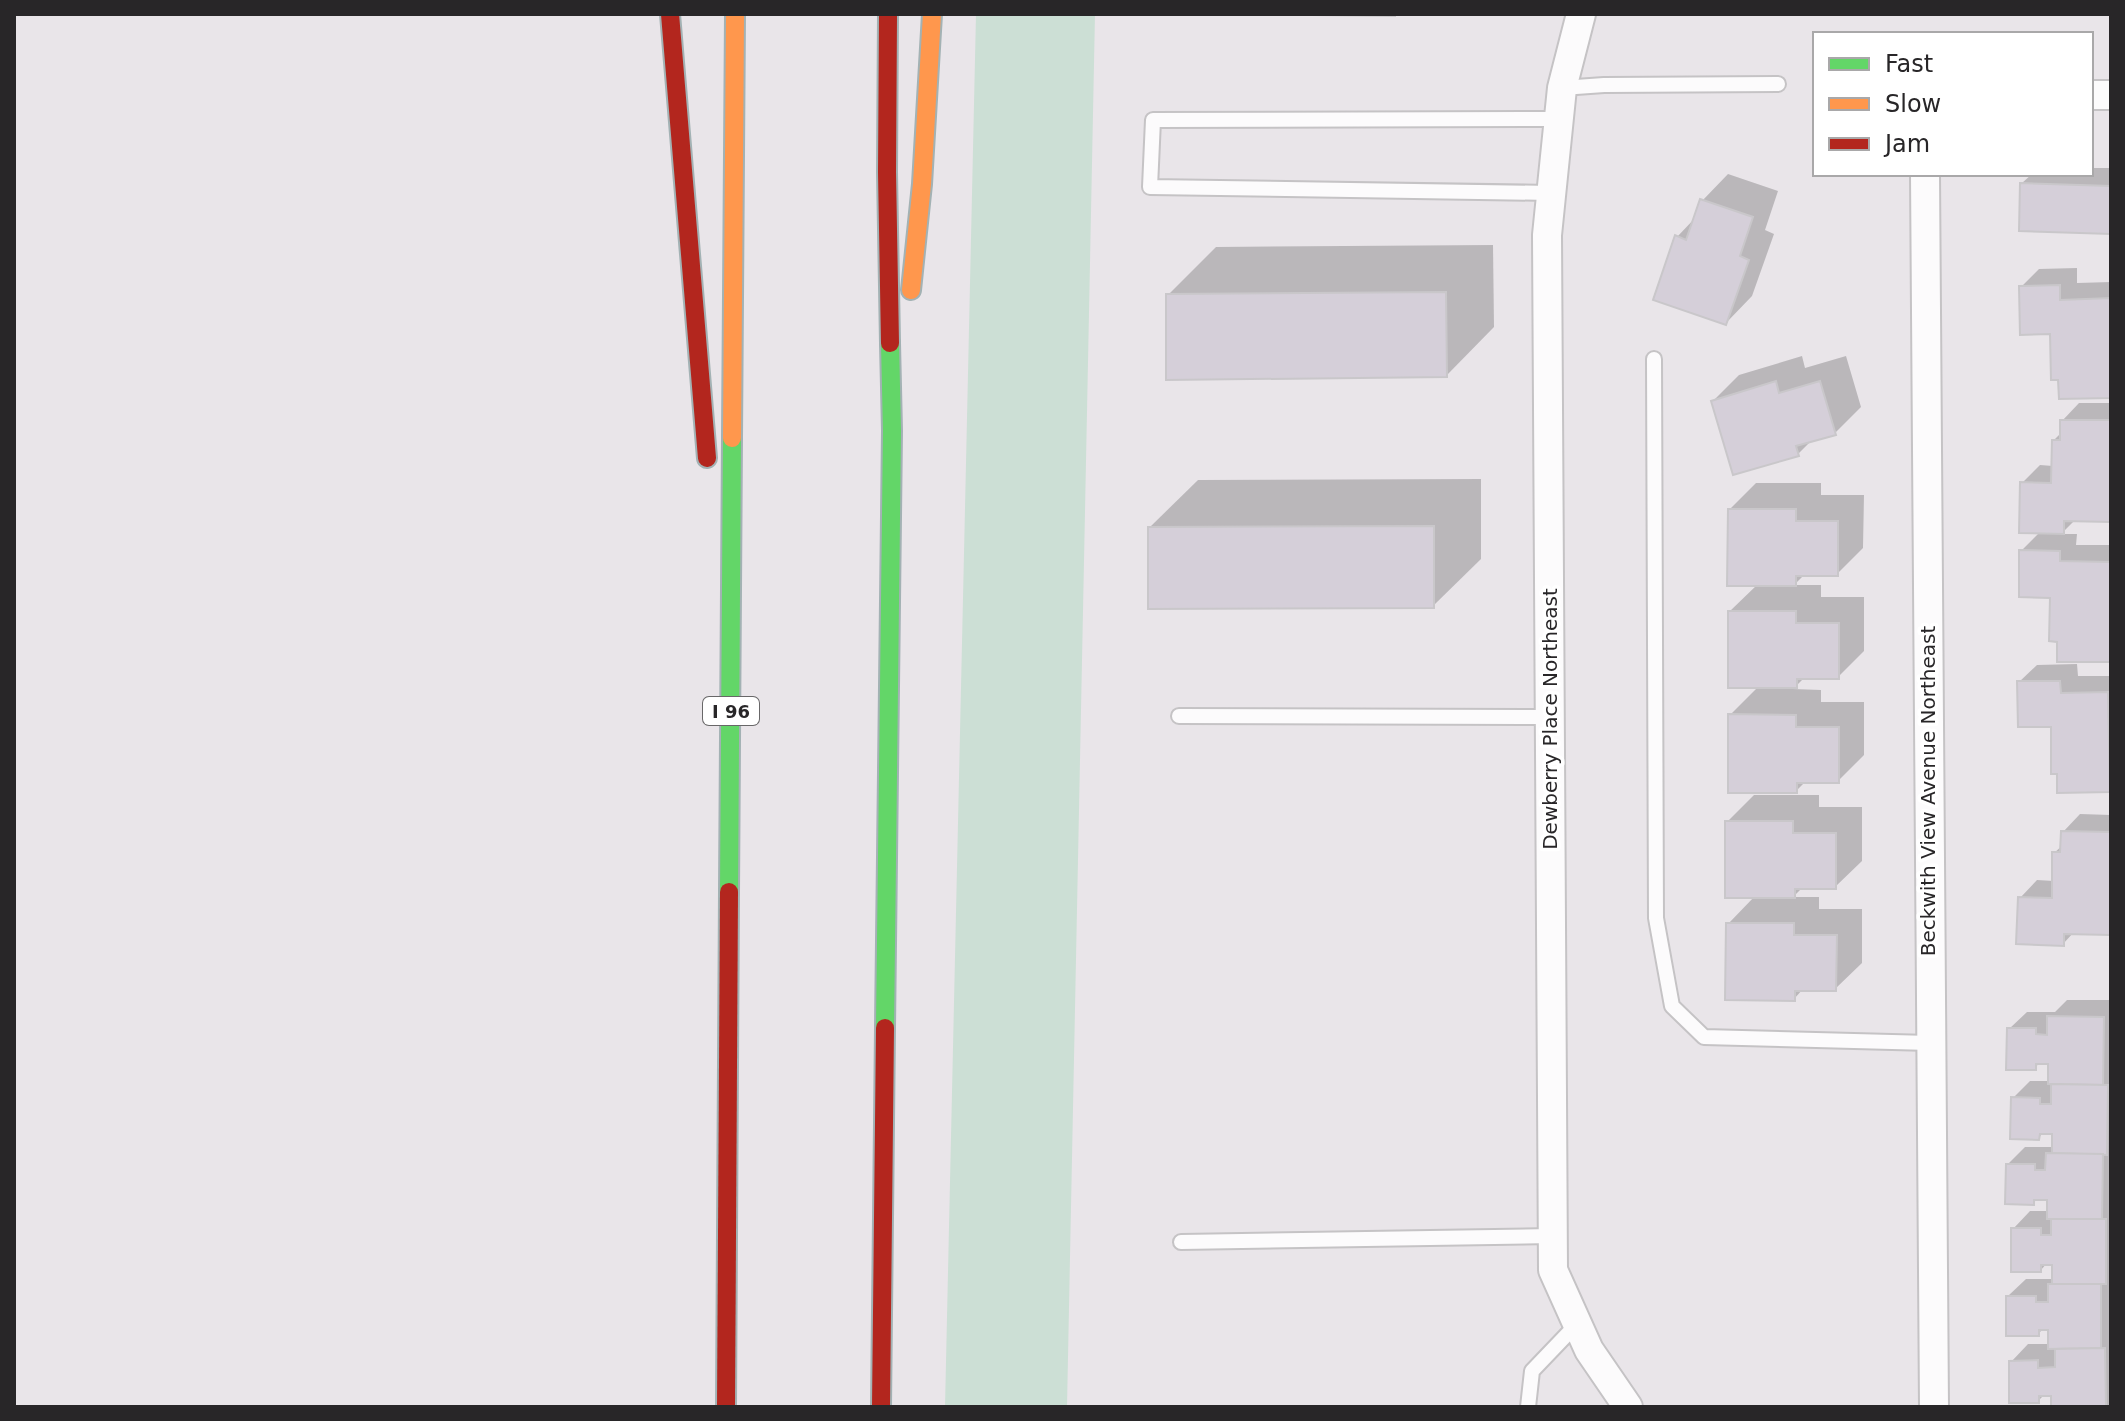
<svg xmlns="http://www.w3.org/2000/svg" width="2125" height="1421" font-family="'DejaVu Sans',sans-serif">
	<rect width="100%" height="100%" fill="#e9e5e9"/>
	<path fill="#ccdfd5" d="M976,14h119l-28,1393h-122z"/>
	<g fill="#0003">
		<path d="M2091,168h20v64l-89,-49 10,-9h59z"/>
		<path d="M1728,174l50,17 -13,39 9,4 -22,62 -26,27 -49,-86 19,-20 6,-16z"/>
		<path d="M1493,245l1,82 -47,48 -279,-80 48,-48z"/>
		<path d="M2077,268v15l34,-1v114l-59,-64 -31,-45 18,-18z"/>
		<path d="M1802,356l3,12 41,-12 15,51 -26,26 -22,6 -15,15 -85,-53 26,-26z"/>
		<path d="M2079,403h32v117l-35,-1 -15,15h16l-1,11h35v115l-52,-20 -7,-44 -31,-45 19,-19 -18,-49 18,-18 13,1 1,-26 8,-8v-11z"/>
		<path d="M1481,479v80l-48,47 -283,-79 48,-47z"/>
		<path d="M1756,483h65v12h43l-1,53 -26,26h-32l-11,11h27v12h43v54l-26,26h-33l-12,12 28,1v12h43v53l-26,26h-32l-10,10 -66,-76 29,-29 -29,-75 28,-27 -28,-75z"/>
		<path d="M2077,664l1,12h33v112l-2,2 -90,-108 18,-17z"/>
		<path d="M1754,795h65v12h43v54l-27,26h-32l-10,10h26v12h43v54l-27,26h-32l-9,10 -66,-75 27,-28 -28,-74z"/>
		<path d="M2080,814l31,1v118l-37,-1 -11,12 -43,-46 17,-18 17,1v-28l9,-8v-13z"/>
		<path d="M2067,1000h44v407h-58v-13h-8l-7,7 -27,-39 17,-18h22v-16h-6l-6,6 -30,-38 18,-17h27l1,-16h-7l-6,7 -28,-41 17,-18h19v-13h-10l-6,5 -25,-39 17,-17h29v-15h-10l-6,6 -25,-40 17,-17h20l1,-19h-11l-5,6 -26,-39 18,-17h28z"/>
	</g>
	<g fill="#d5cfd9" stroke="#c9c7ca" stroke-width="2">
		<path d="M1236,14h159v2z"/>
		<path d="M2020,183l91,3v48l-92,-3z"/>
		<path d="M1700,199l53,18 -13,39 9,4 -23,65 -73,-25 22,-65 11,5z"/>
		<path d="M2060,285v15l51,-2v100l-52,1 -1,-19h-7l-1,-46 -30,1 -1,-49z"/>
		<path d="M1446,292l1,85 -281,3v-86z"/>
		<path d="M1776,381l3,12 41,-12 16,54 -40,11 3,10 -66,19 -22,-74z"/>
		<path d="M2060,420h51v102l-47,-1v13l-45,-1 1,-51 31,1 1,-43h8z"/>
		<path d="M1728,509h68v12h42v55h-42v10h-69z"/>
		<path d="M1434,526v82l-286,1v-82z"/>
		<path d="M2019,550l41,1v10l51,1v100h-54v-20l-8,-1 1,-43 -31,-1z"/>
		<path d="M1728,611h68v12h43v56h-42v9h-69z"/>
		<path d="M2017,681h43l1,12 47,-1 2,100 -53,1v-19h-6v-47h-33z"/>
		<path d="M1728,714l68,1v12h43v56h-42v10h-69z"/>
		<path d="M1725,821h68v12h43v56h-41v9h-70z"/>
		<path d="M2061,831l50,1v103l-47,-1v12l-48,-2 2,-47 34,1v-46h8z"/>
		<path d="M1726,923h68v12h43l-1,56h-41v10l-70,-1z"/>
		<path d="M2047,1016l57,1 -1,68 -55,-1v-20h-12v6h-30l1,-42h29v6l11,1z"/>
		<path d="M2051,1084l57,1 -1,70 -55,-2v-19h-12l-1,6 -29,-1 1,-42 29,1v6h11z"/>
		<path d="M2046,1153l57,1 -1,65h-55v-19h-13v5l-29,-1 1,-40h29v6h10z"/>
		<path d="M2051,1219h55v65h-54v-19h-11v7h-30v-44h30v7h10z"/>
		<path d="M2048,1284h53v64l-53,1v-19h-9v6h-33v-40h30v6h12z"/>
		<path d="M2105,1348l1,59h-55v-11h-12v7h-30v-42l29,-1v8l17,-1v-18z"/>
	</g>
	<g fill="none" stroke-linecap="round" stroke-linejoin="round">
		<g stroke="#c5c3c5" stroke-width="18">
			<g id="lane">
				<path d="M1562,88l42,-3 174,-1"/>
				<path d="M1551,193l-401,-6 3,-67 405,-1"/>
				<path d="M1654,359l2,559 16,88 32,31 226,6"/>
				<path d="M1179,716l371,1"/>
				<path d="M1181,1242l372,-6"/>
				<path d="M1528,1407l4,-36 45,-47"/>
			</g>
		</g>
		<g stroke="#c5c3c5" stroke-width="32">
			<g id="street">
				<path d="M1581,14l-19,74 -15,147 6,1035 36,80 39,57"/>
				<path d="M2091,95h20"/>
				<path d="M1925,174l9,1233"/>
			</g>
		</g>
		<g stroke="#a3b2b4" stroke-width="22">
			<g id="fast">
				<path d="M729,892l3,-454"/>
				<path d="M885,1028l7,-597 -2,-88"/>
			</g>
		</g>
		<g stroke="#a3b2b4" stroke-width="22">
			<g id="slow">
				<path d="M911,290l11,-106 10,-170"/>
				<path d="M732,438l3,-424"/>
			</g>
		</g>
		<g stroke="#a3b2b4" stroke-width="22">
			<g id="jam">
				<path d="M670,14l37,444"/>
				<path d="M888,14l-1,158 3,171"/>
				<path d="M726,1407l3,-515"/>
				<path d="M881,1407l4,-379"/>
			</g>
		</g>
		<use href="#lane" stroke="#fcfbfc" stroke-width="14"/>
		<use href="#street" stroke="#fcfbfc" stroke-width="28"/>
		<use href="#fast" stroke="#63d668" stroke-width="18"/>
		<use href="#slow" stroke="#ff974d" stroke-width="18"/>
		<use href="#jam" stroke="#b3261e" stroke-width="18"/>
	</g>
	<g text-anchor="middle" dominant-baseline="central" stroke-width="7" stroke-linejoin="round" paint-order="stroke">
		<rect fill="#fff" stroke="#686768" stroke-width="2" x="703" y="697" width="56" height="28" rx="6"/>
		<g font-size="18" font-weight="bold" fill="#282628">
			<text x="731" y="711">I 96</text>
		</g>
		<g font-size="20" fill="#282628" stroke="#fff">
			<text transform="translate(1550 719) rotate(-90)">Dewberry Place Northeast</text>
			<text transform="translate(1928 791) rotate(-90)">Beckwith View Avenue Northeast</text>
		</g>
	</g>
	<rect width="2125" height="1421" fill="none" stroke="#282628" stroke-width="32"/>
	<rect x="1813" y="32" width="280" height="144" fill="#ffffff" stroke="#a9a8a9" stroke-width="2"/>
	<rect x="1829" y="58" width="40" height="12" fill="#63d668" stroke="#a9a8a9" stroke-width="2"/>
	<text x="1885" y="72" font-size="24" fill="#282628">Fast</text>
	<rect x="1829" y="98" width="40" height="12" fill="#ff974d" stroke="#a9a8a9" stroke-width="2"/>
	<text x="1885" y="112" font-size="24" fill="#282628">Slow</text>
	<rect x="1829" y="138" width="40" height="12" fill="#b3261e" stroke="#a9a8a9" stroke-width="2"/>
	<text x="1885" y="152" font-size="24" fill="#282628">Jam</text>
</svg>
